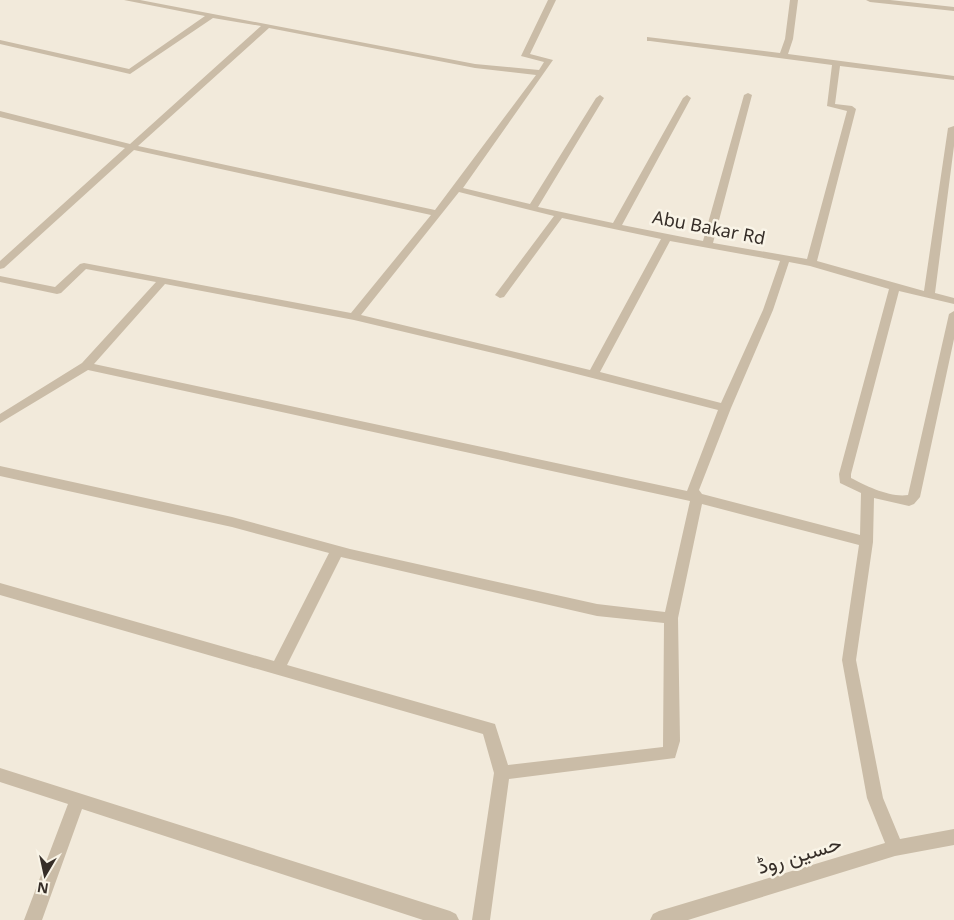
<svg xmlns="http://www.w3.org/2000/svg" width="954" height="920" font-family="'Noto Sans',Vazirmatn,sans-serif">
	<rect width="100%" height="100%" fill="#f2eadb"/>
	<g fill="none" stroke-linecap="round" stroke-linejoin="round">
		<g fill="#cabca7" fill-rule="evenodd">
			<path d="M124,0h16l335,64 64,6 5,-8 -23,-6 27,-56h8l-26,54 23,6 -90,128 67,16 66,-106 4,-3 4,3 -66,109 75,16 70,-125 4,-3 4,3 -69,127 81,16 41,-146 4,-2 4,2 -39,148 94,16 40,-148 -20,-5 5,-41 -182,-24h-3v-4l133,16 5,-14 5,-39h8l-5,39 -5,15 166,22v4l-114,-14 -5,38 17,2 4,3 -39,152 107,30 24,-163 6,-2v20l-19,147 19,5v6l-55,-13 -48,183v4c15,8 40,20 57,17l41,-181 5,-3v28l-34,158 -6,7 -5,2 -35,-8 -1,44 -17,118 27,138 17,41 54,-10v16l-59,11 -207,64h-38l3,-6 6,-3 226,-68 -18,-45 -25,-138 17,-115 -157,-41 -24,114 2,123 -5,17 -166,21 -19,141h-18l22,-147 -11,-39 -483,-139v-12l274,78 55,-108 -97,-26 -232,-51v-10l232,51 118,32 247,55 68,8 25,-111 -602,-131 -88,53v-9l82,-51 74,-81 -70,-13 -25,24 -4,1 -57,-12v-6l55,11 25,-23 4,-1 267,50 80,-98 -297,-65 -130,118 -4,1v-8l125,-113 -125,-31v-6l130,33 131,-118 -48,-8 -83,56 -130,-30v-4l129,29 76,-53zM269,28l206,40 61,7 -101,135 -297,-64zM459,192l95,24 -59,79 5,3 4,-1 58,-79 99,21 -71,131 -229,-55zM670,241l110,20 -17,49 -42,93 -121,-31zM789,262l21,4 79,23 -50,185 1,9 21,10 -1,42 -158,-41 -3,-4 32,-82 42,-98zM165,284l189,36 156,37 208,53 -31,81 -593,-127zM341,557l256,59 67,7 -1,124 -155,18 -13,-41 -208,-59z"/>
			<path d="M866,0h24l64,7v4l-84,-9z"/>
			<path d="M0,768l450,143 6,3 3,6h-36l-341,-111 -40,111h-18l44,-116 -68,-22z"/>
		</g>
	</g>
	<g text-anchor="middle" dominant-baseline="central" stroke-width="5" stroke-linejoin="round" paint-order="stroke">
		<g font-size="18" fill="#362e28" stroke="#f9f4e7">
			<text transform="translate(709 227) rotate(11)">Abu Bakar Rd</text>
		</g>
		<g font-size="21" fill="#362e28" stroke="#f9f4e7">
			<text transform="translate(799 854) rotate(-17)">حسین روڈ</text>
		</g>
	</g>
	<g transform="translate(45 875) rotate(189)" stroke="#f9f4e7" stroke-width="4" paint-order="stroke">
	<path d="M0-4L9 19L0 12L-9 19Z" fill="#362e28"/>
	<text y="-8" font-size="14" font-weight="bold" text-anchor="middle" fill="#362e28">N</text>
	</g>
</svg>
